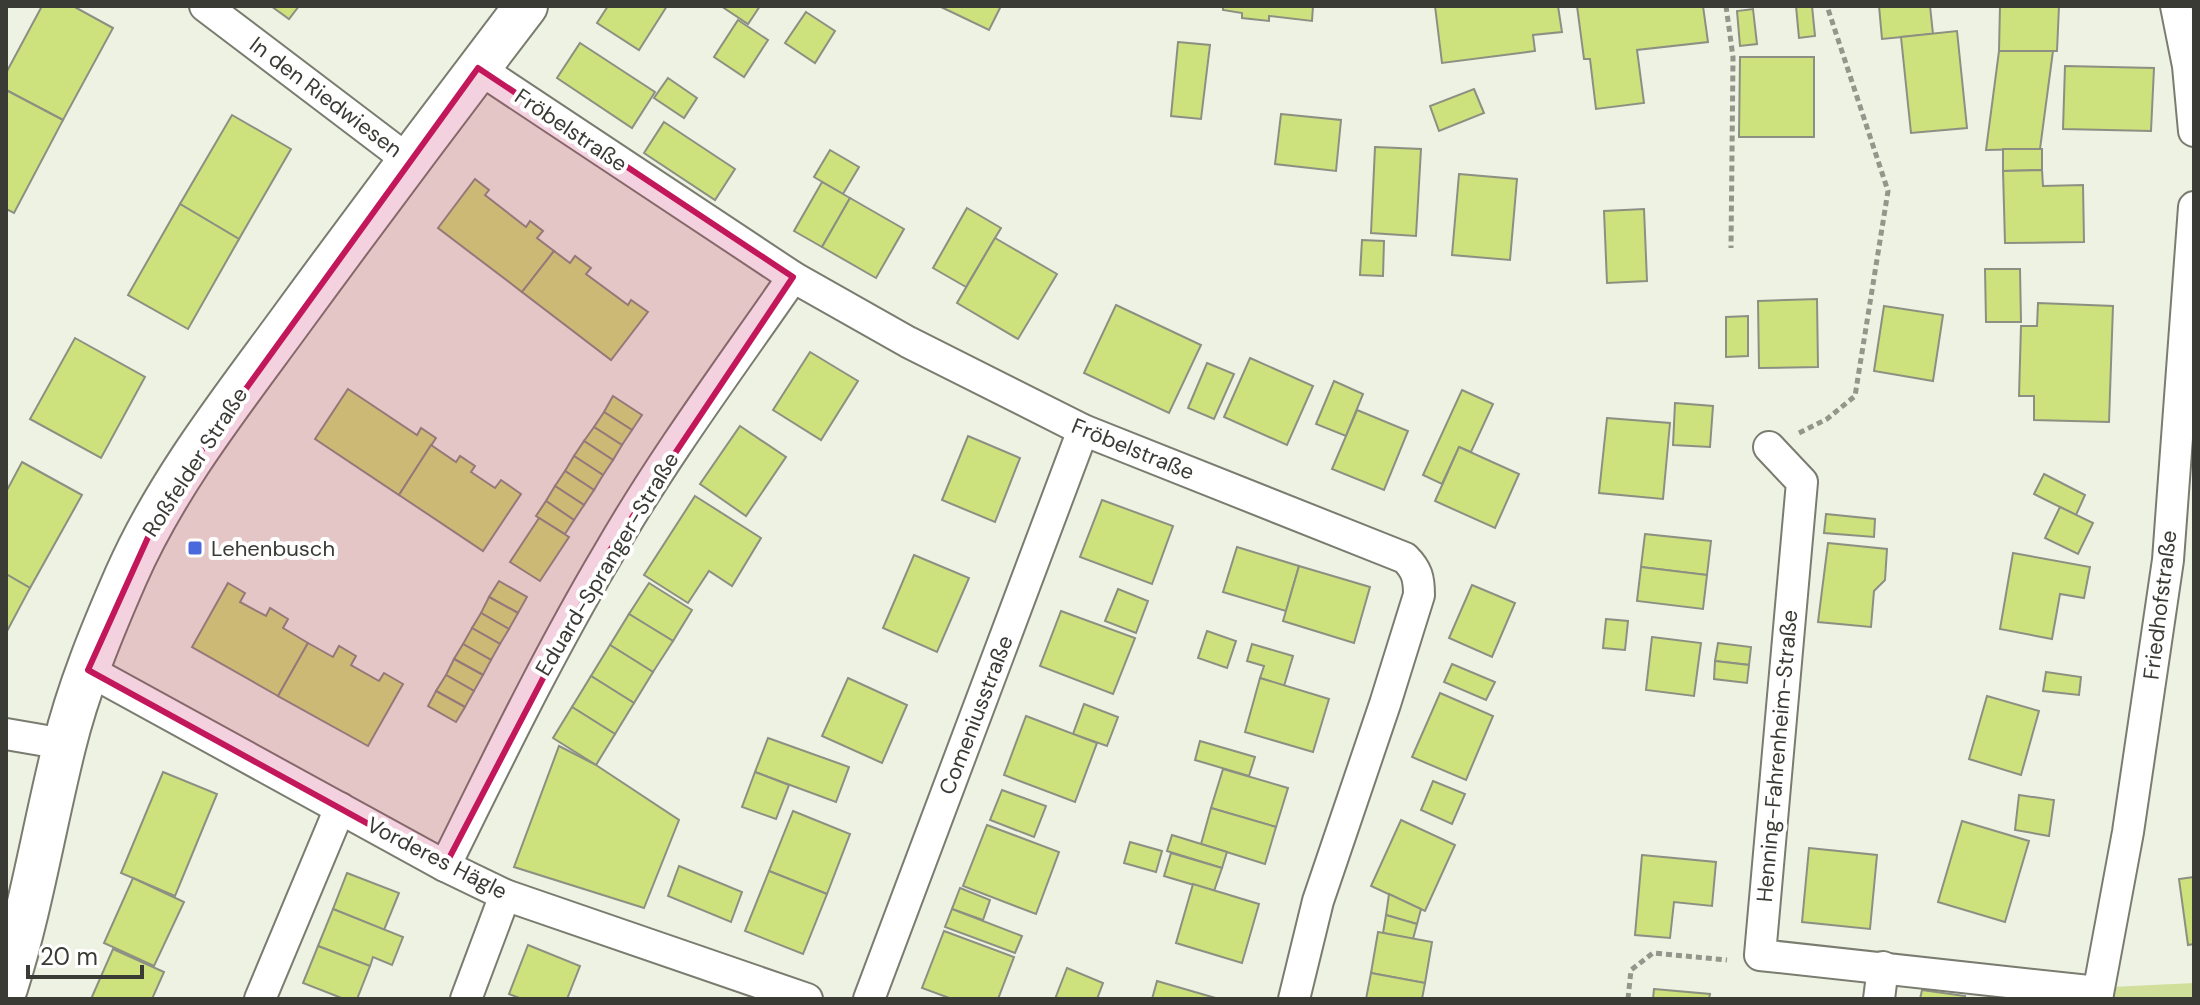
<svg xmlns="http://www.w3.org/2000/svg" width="2200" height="1005" font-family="'DM Sans',sans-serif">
	<rect width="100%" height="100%" fill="#eef2e2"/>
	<path fill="#d0df9a" d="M2194,983v16h-86l3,-12z"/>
	<g fill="#cde27c" stroke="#8c9082" stroke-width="2">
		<path d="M42,6h31l40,22 -50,92 -57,-30v-17z"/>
		<path d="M271,6h28l-10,13z"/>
		<path d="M608,6h59l-28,44 -42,-27z"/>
		<path d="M721,6h39l-12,18z"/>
		<path d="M939,6h62l-12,24z"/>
		<path d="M1223,6h90l-1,15 -43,-5v5l-27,-3v-5l-19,-3z"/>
		<path d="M1435,6h123l4,26 -29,3 2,16 -93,12z"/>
		<path d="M1577,6h126l5,36 -71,8 7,53 -48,6 -6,-50h-6z"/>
		<path d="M1796,6h16l3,30 -16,2z"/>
		<path d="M1879,6h51l3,28 -51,5z"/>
		<path d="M2000,6h59l-2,45h-58z"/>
		<path d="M1753,9l4,35 -17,2 -3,-35z"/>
		<path d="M806,12l29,19 -20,32 -30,-20z"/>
		<path d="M738,20l30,20 -24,37 -30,-20z"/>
		<path d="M1957,31l10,97 -56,5 -10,-96z"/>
		<path d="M1178,42l32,3 -9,74 -30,-3z"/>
		<path d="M580,43l75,49 -23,36 -75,-50z"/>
		<path d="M1999,51h54l-13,98 -54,1z"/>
		<path d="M1740,57h74v80h-75z"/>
		<path d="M2065,66l89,2 -3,63 -88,-2z"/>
		<path d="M668,78l29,20 -13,20 -30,-20z"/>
		<path d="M1474,89l10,24 -45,18 -9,-25z"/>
		<path d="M6,90l57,30 -49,93 -8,-4z"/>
		<path d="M1281,114l60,6 -5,51 -61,-7z"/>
		<path d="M232,115l59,34 -52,90 -59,-35z"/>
		<path d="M664,122l71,47 -20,31 -71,-47z"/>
		<path d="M1375,147l46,2 -5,87 -45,-3z"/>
		<path d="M2003,149h39v21l-39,1z"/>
		<path d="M830,150l29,17 -16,27 -29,-17z"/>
		<path d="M2042,170l1,16 40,-1 1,57 -79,1 -2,-72z"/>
		<path d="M1459,174l58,5 -7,81 -58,-5z"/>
		<path d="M475,179l14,11 -4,5 41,32 4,-6 13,10 -6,7 17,13 -32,41 -84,-64z"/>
		<path d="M822,182l28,16 -28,49 -28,-16z"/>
		<path d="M850,198l54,31 -28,49 -54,-31z"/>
		<path d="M180,204l59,35 -51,90 -60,-34z"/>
		<path d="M967,208l34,20 -35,59 -33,-19z"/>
		<path d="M1644,209l3,72 -40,2 -3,-72z"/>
		<path d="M995,238l62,36 -39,65 -61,-36z"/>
		<path d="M1362,240l22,1 -1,35 -23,-1z"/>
		<path d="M554,251l16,12 5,-7 16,12 -5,6 42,31 3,-5 17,12 -37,48 -89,-68z"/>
		<path d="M1985,269h35l1,53h-35z"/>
		<path d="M1817,299l1,68 -59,1 -1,-67z"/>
		<path d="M2038,303l75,3 -4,116 -75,-2v-24h-15l2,-70h16z"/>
		<path d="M1116,305l85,40 -32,68 -85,-40z"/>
		<path d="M1884,306l59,9 -10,66 -59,-10z"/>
		<path d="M1748,316v40l-22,1v-40z"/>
		<path d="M75,338l70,39 -44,81 -71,-39z"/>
		<path d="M810,352l48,29 -37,59 -48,-30z"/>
		<path d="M1250,358l63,28 -26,59 -63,-28z"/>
		<path d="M1207,363l27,11 -20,45 -26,-11z"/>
		<path d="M1334,381l29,13 -17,42 -30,-12z"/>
		<path d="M348,389l69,46 4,-7 15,10 -37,57 -84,-56z"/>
		<path d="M1462,390l31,14 -22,48 -12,-5 -17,37 -19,-9z"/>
		<path d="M613,396l29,19 -10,15 -28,-18z"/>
		<path d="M1675,403l38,3 -3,41 -37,-2z"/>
		<path d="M1357,410l51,21 -24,59 -52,-21z"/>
		<path d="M604,412l28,18 -10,15 -28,-18z"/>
		<path d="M1607,418l63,5 -7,76 -64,-6z"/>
		<path d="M740,426l46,31 -40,59 -46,-32z"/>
		<path d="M594,427l28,18 -9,15 -29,-19z"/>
		<path d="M968,436l52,22 -25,64 -53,-22z"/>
		<path d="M584,441l29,19 -10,15 -29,-19z"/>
		<path d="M431,445l25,17 4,-6 15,10 -4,6 24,16 6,-8 20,14 -38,57 -84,-56z"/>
		<path d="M1459,447l60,27 -24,54 -60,-27z"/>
		<path d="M574,456l29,19 -9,15 -29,-19z"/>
		<path d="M22,462l60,33 -52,93 -24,-14v-82z"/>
		<path d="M565,471l29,19 -10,15 -29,-19z"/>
		<path d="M2044,474l41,21 -9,20 -42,-21z"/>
		<path d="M555,486l29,19 -10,15 -28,-19z"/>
		<path d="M695,496l66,42 -29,48 -23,-15 -21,32 -44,-28z"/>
		<path d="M1102,500l71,26 -21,58 -72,-27z"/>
		<path d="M546,501l28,19 -9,14 -29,-18z"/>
		<path d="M2060,507l33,16 -15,31 -33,-16z"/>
		<path d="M1826,514l49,5 -1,18 -50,-4z"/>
		<path d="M539,518l30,19 -29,44 -30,-19z"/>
		<path d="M1645,534l66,7 -4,34 -66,-8z"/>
		<path d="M1828,543l59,6 -2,31 -11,11 -3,36 -53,-5z"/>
		<path d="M1237,547l62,19 -13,45 -63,-19z"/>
		<path d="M2013,553l77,14 -6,31 -24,-4 -8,45 -52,-10z"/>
		<path d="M914,555l55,23 -32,74 -54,-24z"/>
		<path d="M1299,566l71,21 -16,56 -71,-22z"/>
		<path d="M1641,567l66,8 -4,34 -66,-8z"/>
		<path d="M6,574l24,14 -24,45z"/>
		<path d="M499,581l28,16 -9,16 -29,-16z"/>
		<path d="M228,583l17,10 -5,9 26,14 4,-8 18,11 -5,9 25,15 -30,53 -86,-49z"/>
		<path d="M649,583l43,27 -19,31 -44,-27z"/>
		<path d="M1472,585l43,18 -23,54 -43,-19z"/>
		<path d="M1118,589l30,12 -12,32 -31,-12z"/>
		<path d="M489,597l29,16 -9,16 -28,-16z"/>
		<path d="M1061,611l74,27 -22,56 -73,-28z"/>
		<path d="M481,613l28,16 -9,15 -28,-16z"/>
		<path d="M629,614l44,27 -20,31 -43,-27z"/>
		<path d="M1606,619l22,2 -3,29 -22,-2z"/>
		<path d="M472,628l28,16 -9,16 -28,-16z"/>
		<path d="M1207,631l29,10 -9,27 -29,-10z"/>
		<path d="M1652,637l49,6 -7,53 -48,-6z"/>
		<path d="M308,643l25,14 6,-11 17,10 -5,9 28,16 5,-8 19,11 -35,62 -90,-50z"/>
		<path d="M1718,643l33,4 -2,18 -34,-4z"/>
		<path d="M463,644l28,16 -8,15 -29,-16z"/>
		<path d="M1252,644l41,12 -9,30 -24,-8 4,-12 -17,-5z"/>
		<path d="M610,645l43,27 -19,31 -43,-27z"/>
		<path d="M454,659l29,16 -9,16 -28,-16z"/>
		<path d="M1715,661l34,4 -2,18 -33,-4z"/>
		<path d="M1452,664l43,18 -9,18 -42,-18z"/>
		<path d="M2046,672l35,5 -2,18 -36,-4z"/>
		<path d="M446,675l28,16 -9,16 -29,-16z"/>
		<path d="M591,676l43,27 -19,31 -43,-27z"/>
		<path d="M848,678l59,27 -25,58 -60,-27z"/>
		<path d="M1260,678l69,21 -16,53 -68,-20z"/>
		<path d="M436,691l29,16 -9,15 -28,-16z"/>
		<path d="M1440,693l53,23 -27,64 -54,-23z"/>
		<path d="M1987,696l52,15 -18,64 -52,-16z"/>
		<path d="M1084,704l34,13 -11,29 -34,-12z"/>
		<path d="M572,707l43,27 -19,31 -43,-27z"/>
		<path d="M1026,716l71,27 -22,59 -71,-27z"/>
		<path d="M768,738l81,29 -13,35 -81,-30z"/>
		<path d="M1200,741l55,16 -6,19 -54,-16z"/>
		<path d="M559,746l37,19 83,55 -35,88 -130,-41z"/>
		<path d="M1223,769l65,19 -12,39 -65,-19z"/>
		<path d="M163,772l54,22 -42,102 -54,-23z"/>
		<path d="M755,772l34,13 -13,34 -34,-12z"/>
		<path d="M1433,781l32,13 -13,30 -31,-14z"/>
		<path d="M1002,790l44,16 -12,31 -44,-17z"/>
		<path d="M2019,795l35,5 -5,36 -34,-6z"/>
		<path d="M1211,808l65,19 -11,37 -64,-20z"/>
		<path d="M793,811l57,23 -23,60 -58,-23z"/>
		<path d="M1401,820l54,25 -30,66 -54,-25z"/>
		<path d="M1962,821l67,20 -24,81 -67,-20z"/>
		<path d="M987,825l72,27 -23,62 -73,-28z"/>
		<path d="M1172,835l55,17 -5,16 -55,-17z"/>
		<path d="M1130,842l32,9 -6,21 -32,-9z"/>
		<path d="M1809,848l68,7 -7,74 -68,-7z"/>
		<path d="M1171,853l51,15 -8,23 -50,-15z"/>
		<path d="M1642,855l74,7 -4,44 -38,-4 -4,36 -35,-3z"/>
		<path d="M679,866l63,26 -11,30 -63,-26z"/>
		<path d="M769,871l58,23 -24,60 -58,-23z"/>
		<path d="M347,873l52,20 -15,37 -51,-21z"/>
		<path d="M2194,877v67l-6,1 -9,-66z"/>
		<path d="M133,878l51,24 -30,64 -50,-23z"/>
		<path d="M1193,884l66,20 -17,59 -66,-20z"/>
		<path d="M960,888l30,12 -7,20 -31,-11z"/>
		<path d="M1389,894l32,15 -4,15 -31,-9z"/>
		<path d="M333,909l70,28 -11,28 -19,-8 -3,9 -52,-20z"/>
		<path d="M952,909l70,27 -7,17 -70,-26z"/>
		<path d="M1386,915l31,9 -4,15 -30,-6z"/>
		<path d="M944,931l70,26 -16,42h-46l-30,-11z"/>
		<path d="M1378,932l54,10 -7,41 -54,-10z"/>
		<path d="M528,945l52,21 -13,33h-45l-13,-5z"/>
		<path d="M318,946l52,20 -13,33h-13l-41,-16z"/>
		<path d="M113,949l51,23 -12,27h-61z"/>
		<path d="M1067,968l36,15 -6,16h-42z"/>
		<path d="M1371,973l54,10 -3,16h-56z"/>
		<path d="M1157,981l62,18h-67z"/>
		<path d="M1654,989l56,5 -1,5h-56z"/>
		<path d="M1922,990l43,6 -1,3h-44z"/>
	</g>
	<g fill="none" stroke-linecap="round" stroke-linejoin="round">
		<g stroke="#797c6f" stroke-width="34">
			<g id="street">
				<path d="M205,6l203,154"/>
				<path d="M2176,6l12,60 6,65"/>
				<path d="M478,68l315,209 115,65 175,88 322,128c12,12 14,20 14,37l-34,109 -67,197 -24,98"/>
				<path d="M1769,447l33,35 -42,473 338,37"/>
				<path d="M88,670l357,196 60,29 302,104"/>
				<path d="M6,734l58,10"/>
				<path d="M445,866c52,-105 103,-211 163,-312 55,-96 122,-186 185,-277"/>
				<path d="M260,999l80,-191"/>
				<path d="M466,999l39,-104"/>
				<path d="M869,999l214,-569"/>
				<path d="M1879,999l4,-32"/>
				<path d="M2097,999l31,-167 40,-272 26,-353"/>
			</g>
		</g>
		<g stroke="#797c6f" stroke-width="46">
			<path id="secondary" d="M6,988c25,-79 38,-161 58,-241 14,-58 38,-116 62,-171 40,-91 102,-170 160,-249 79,-108 159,-215 240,-321"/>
		</g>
		<g stroke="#93968b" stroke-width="5" stroke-dasharray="6 4" stroke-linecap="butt">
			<path d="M1726,6l7,51 -2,191"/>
			<path d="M1799,433l28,-14 28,-23 33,-205 -61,-185"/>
			<path d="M1628,999l3,-29 22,-17 74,7"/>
		</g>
		<use href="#street" stroke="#fff" stroke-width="30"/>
		<use href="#secondary" stroke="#fff" stroke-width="42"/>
	</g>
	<path fill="#c2185b" fill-opacity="0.2" stroke="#c2185b" stroke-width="6" stroke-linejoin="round" d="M478,68l315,209 -184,275 -164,314 -357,-196 76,-168z"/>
	<rect fill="#4a69dc" stroke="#fff" stroke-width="3" x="187" y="540" width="16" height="16" rx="4"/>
	<g text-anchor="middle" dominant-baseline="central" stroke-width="8" stroke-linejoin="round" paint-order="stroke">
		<g font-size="22" fill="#3a3b35" stroke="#fff">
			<text transform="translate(326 97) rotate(37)">In den Riedwiesen</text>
			<text transform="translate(571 130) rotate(34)">Fröbelstraße</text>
			<text transform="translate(1133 449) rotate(22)">Fröbelstraße</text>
			<text transform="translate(195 462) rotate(-57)">Roßfelder Straße</text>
			<text transform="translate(607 564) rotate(-59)">Eduard-Spranger-Straße</text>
			<text transform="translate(2160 605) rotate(-83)">Friedhofstraße</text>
			<text transform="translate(976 715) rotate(-69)">Comeniusstraße</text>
			<text transform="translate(1777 756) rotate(-85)">Henning-Fahrenheim-Straße</text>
			<text transform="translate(437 858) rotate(27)">Vorderes Hägle</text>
		</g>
		<g font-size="22" fill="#3a3b35" stroke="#fff" text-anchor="start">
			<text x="211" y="548">Lehenbusch</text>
		</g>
	</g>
	<rect width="2200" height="1005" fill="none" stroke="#3a3b35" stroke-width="16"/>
	<path d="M28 965v12h114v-12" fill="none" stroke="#3a3b35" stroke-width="4"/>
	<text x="40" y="965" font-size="24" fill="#3a3b35" stroke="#ffffff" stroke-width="6" paint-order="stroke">20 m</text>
</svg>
